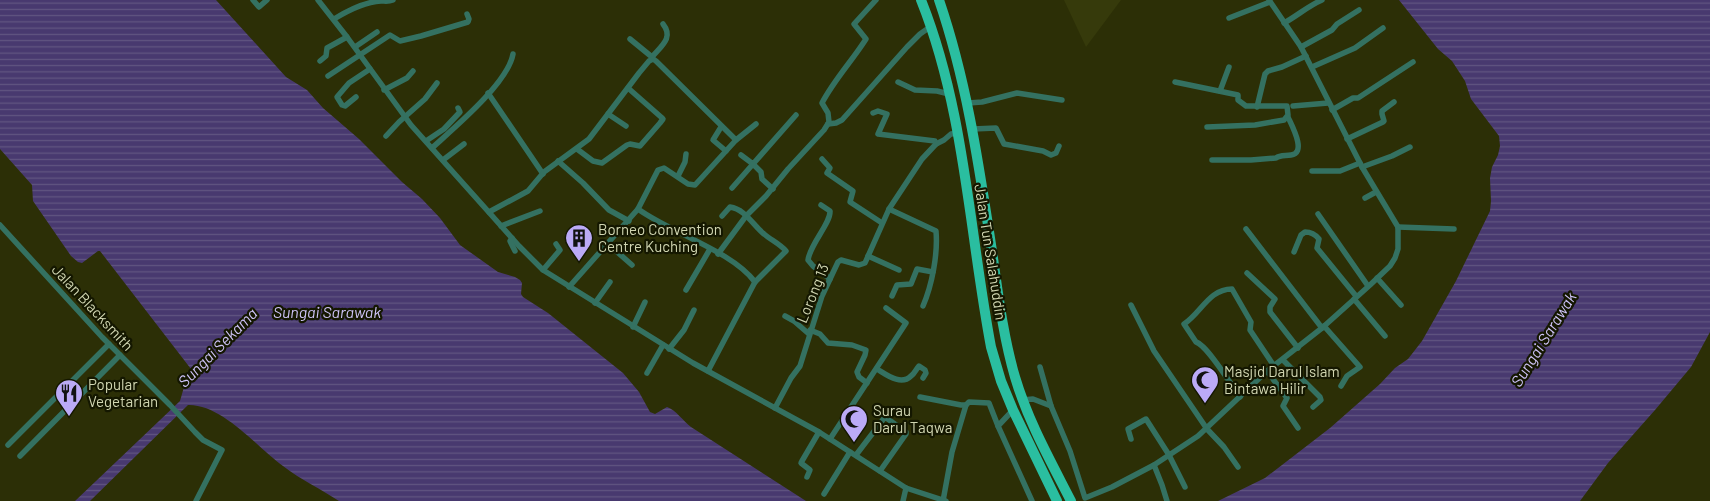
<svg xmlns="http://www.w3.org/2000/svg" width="1710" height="501" font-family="Barlow,sans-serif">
	<defs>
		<pattern id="water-rules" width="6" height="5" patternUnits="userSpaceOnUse" patternTransform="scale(1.25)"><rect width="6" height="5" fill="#48396f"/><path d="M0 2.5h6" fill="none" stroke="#615581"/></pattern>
	</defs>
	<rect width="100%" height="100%" fill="#2c2f06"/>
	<path fill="#363a0b" d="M1064,0h57l-35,47z"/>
	<g fill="url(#water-rules)">
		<path d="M0,0h216l70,77 21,13 16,18 36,31 43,43 20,17 18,19 20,27 38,27 17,5 5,3 2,3 -1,11 2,3 25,16 75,60 16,19 11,20 5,2 12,-7c9,3 16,14 24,20l115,74h-467c-18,-12 -38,-21 -56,-35 -26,-19 -61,-62 -95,-61l-98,96h-15l105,-100 4,-14 -2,-5 9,-13 -91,-118h-2l-16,12 -4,-1 -7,-6 -38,-55 -1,-16 -32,-36z"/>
		<path d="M1399,0h311v332l-19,35 -36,43 -47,53 -28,38h-362l47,-23 65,-50 50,-44 15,-16 13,-9 14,-18 34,-60 34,-70 1,-10 -1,-23 2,-11 6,-12 2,-9 -1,-10 -28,-37 -6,-18 -13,-20 -14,-12z"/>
	</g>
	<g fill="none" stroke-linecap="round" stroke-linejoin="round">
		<g stroke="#347161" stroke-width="5.5">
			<path d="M253,0l6,7 8,-7"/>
			<path d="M318,0l29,37 64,88 108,121 24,24 150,93 126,69 87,56 40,13"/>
			<path d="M1229,18l41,-16"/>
			<path d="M334,19c13,-8 30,-17 47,-18 4,0 7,1 12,-1"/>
			<path d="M1284,23c13,-7 24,-17 38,-23"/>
			<path d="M630,39l22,18"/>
			<path d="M355,47l22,-15"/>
			<path d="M1301,47l31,-17 5,-6 22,-14"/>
			<path d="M653,59l-1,-2c9,-11 22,-19 11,-33"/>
			<path d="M320,61l6,-5 1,-8 20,-11"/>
			<path d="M1312,67l43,-19 28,-20"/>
			<path d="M328,76l62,-41 10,6 21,-5 47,-14 1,-3 -2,-5"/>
			<path d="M898,82l17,8 22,1 12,3"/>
			<path d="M1175,82l63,13v5l8,6h41l1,9 -4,5 -29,5 -48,2"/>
			<path d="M384,90l23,-12 6,-7"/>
			<path d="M1220,91l9,-24"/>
			<path d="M488,93l55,81"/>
			<path d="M356,97l-11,9 -3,-1 -5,-8 12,-14 21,-14"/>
			<path d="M968,103l14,-1 35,-9 45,7"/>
			<path d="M1293,106l35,-3"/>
			<path d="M1257,107l8,-33 3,-3 14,-4 24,-11"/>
			<path d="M1332,110l21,-12h5l55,-36"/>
			<path d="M873,113l5,-2 9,3 -9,20 57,7 1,3"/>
			<path d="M608,114l18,12"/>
			<path d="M828,124l8,-1 6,-3 65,-73 13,-13 10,-7"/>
			<path d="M721,127l-8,13 13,11"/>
			<path d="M973,129l23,-1 8,16 39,7 8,4 5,-2 3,-7"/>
			<path d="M386,136l13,-14 26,-23 12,-16"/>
			<path d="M1347,139l36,-17 1,-1 -2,-7v-3l12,-9"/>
			<path d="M736,140l20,-16"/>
			<path d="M426,141l18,-12 16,-17 -2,-4"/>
			<path d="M432,148c22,-20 76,-65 81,-94"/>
			<path d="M577,149l16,12 9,2 25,-18 3,-1 10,2 20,-23 3,-4 -2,-2 -33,-29"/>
			<path d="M741,155l12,9 43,-49"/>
			<path d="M822,159l8,9 -3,5 26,18 -3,11 32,21"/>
			<path d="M443,160l21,-16"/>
			<path d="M1212,160h39l25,-2c4,-3 9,-2 15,-3 16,-2 1,-29 -3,-38"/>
			<path d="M558,161l25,22 26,27 20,11"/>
			<path d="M1362,167l30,-11 18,-9"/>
			<path d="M1312,171h28l20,-8"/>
			<path d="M678,176l7,-14 1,-8"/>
			<path d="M732,188l21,-24 8,8 1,7 11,10"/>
			<path d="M1365,198l11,-6"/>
			<path d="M821,205l9,6c1,12 -20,33 -22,49l5,6 17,13"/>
			<path d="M889,209l47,22c2,23 -4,54 -13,75"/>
			<path d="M489,212l39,-21 16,-19 45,-33 50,-66 10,-12 4,-2 3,2 80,79 -41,45 -7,-1 -24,-16 -6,2 -20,39c33,24 94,42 117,73"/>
			<path d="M1318,214l50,72"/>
			<path d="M0,225l102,112 68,68 25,27 8,8 19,10 -26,51"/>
			<path d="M501,226l39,-15"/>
			<path d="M1398,227l56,2"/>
			<path d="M1246,229l76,99"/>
			<path d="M512,238l-2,3 5,10"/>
			<path d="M607,243l25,22"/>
			<path d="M1294,252l7,-17 4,-3c6,0 10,2 14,7l-2,9 39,48"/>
			<path d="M718,254l28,-38 20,-20 22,-27 36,-39 5,-8 -1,-9 -6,-10c12,-23 30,-42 44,-64l-12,-15 22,-24"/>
			<path d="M868,256l31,14"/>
			<path d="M543,270l17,-20 -4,-6"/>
			<path d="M1247,273l28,26 -5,8v5l28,36"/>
			<path d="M1377,278l24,27"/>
			<path d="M569,287l69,-78"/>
			<path d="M686,290l24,-41"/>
			<path d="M892,296l5,-11 14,-1 6,-15 16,3"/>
			<path d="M1354,299l31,37"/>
			<path d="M595,303l15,-21"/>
			<path d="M1131,305l23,46 53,78 17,18 14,20"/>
			<path d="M785,316l9,5 15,13"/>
			<path d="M1324,326l36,41 -13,9 -6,10"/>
			<path d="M633,327l12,-25"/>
			<path d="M810,330l10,4 8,9 24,2 14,5 -1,5 -8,17 2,5 8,6"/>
			<path d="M669,349l15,-19 10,-20"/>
			<path d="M1283,360l37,37 1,3 -8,7"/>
			<path d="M1040,367l11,39 19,45 15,47 27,-11 42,-22 44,-29 69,-65 55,-43 48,-43 20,-19 5,-8 3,-9v-22l-36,-60 -61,-120 -32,-47"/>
			<path d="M877,369c10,6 24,17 34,7 4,-3 5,-7 8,-10l6,4 1,3 -3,5"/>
			<path d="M708,371l47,-89 31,-31c-6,-7 -15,-11 -22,-17 -11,-9 -19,-25 -34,-27l-8,9"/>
			<path d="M1267,371l20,27 -4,8 15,22"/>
			<path d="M647,373l16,-28"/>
			<path d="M920,397l41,8h5l3,-3 20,1 9,23"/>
			<path d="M1240,397c-8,-11 -33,-52 -44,-55l-12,-18c17,-11 25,-35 48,-35l19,33 -1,8 24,36"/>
			<path d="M1022,400l11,-1 18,7"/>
			<path d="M775,408l16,-30 9,-12 22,-70 16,-34 3,-2 18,5 6,-2 24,-54 33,-50 14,-15 8,-4 7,-6 7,-1"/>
			<path d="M1013,410l-15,16 34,75"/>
			<path d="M830,439l76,-116 -20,-15"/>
			<path d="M1131,439l-3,-10 18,-10 23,36 16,32"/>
			<path d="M8,445l101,-101"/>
			<path d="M856,455l29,-38 21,15v2l-26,37"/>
			<path d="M20,456l100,-101"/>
			<path d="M1154,465l8,20 5,16"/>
			<path d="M807,477l3,-7 -9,-7 1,-2 17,-29"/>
			<path d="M824,494l26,-42"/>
			<path d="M903,501l3,-13"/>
			<path d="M943,501l9,-49 14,-47"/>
		</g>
		<g stroke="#2abea0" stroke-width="10">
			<path d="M921,0c44,110 48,231 70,347l10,34 12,29 44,91"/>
			<path d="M939,0c28,82 40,166 53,251 6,42 11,85 23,126 13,44 35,83 56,124"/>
		</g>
	</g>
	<defs>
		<g id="building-pin" transform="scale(1.4375)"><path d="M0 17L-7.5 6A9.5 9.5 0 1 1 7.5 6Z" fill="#bbaaf6" stroke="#141700"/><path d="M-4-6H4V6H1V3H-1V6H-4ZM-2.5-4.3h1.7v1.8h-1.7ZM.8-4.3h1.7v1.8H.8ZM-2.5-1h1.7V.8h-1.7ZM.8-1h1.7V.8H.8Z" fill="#111"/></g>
		<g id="mosque-pin" transform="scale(1.4375)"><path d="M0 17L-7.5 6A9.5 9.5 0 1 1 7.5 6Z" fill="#bbaaf6" stroke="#141700"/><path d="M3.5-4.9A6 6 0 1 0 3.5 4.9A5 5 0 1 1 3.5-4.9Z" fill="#111"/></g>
		<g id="restaurant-pin" transform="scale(1.4375)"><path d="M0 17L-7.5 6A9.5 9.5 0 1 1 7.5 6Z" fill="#bbaaf6" stroke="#141700"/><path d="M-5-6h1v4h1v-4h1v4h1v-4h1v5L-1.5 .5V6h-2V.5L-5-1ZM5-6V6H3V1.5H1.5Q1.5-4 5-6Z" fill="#111"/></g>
	</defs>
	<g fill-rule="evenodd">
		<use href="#building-pin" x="579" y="238"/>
		<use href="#mosque-pin" x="1205" y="380"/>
		<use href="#restaurant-pin" x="69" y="393"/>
		<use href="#mosque-pin" x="854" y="419"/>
	</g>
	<g text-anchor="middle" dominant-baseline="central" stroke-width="4.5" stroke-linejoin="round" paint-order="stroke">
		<g font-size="15" fill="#d1d6b1" stroke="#141700" text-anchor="start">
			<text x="598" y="229">Borneo Convention<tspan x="598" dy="17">Centre Kuching</tspan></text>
			<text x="1224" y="371">Masjid Darul Islam<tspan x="1224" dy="17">Bintawa Hilir</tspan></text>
			<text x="88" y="384">Popular<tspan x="88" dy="17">Vegetarian</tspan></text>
			<text x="873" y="410">Surau<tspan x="873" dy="17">Darul Taqwa</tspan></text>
		</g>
		<g font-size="15" fill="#d1d6b1" stroke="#141700">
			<text transform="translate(991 252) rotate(81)">Jalan Tun Salahuddin</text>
			<text transform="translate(812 293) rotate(-68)">Lorong 13</text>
			<text transform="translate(93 307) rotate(47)">Jalan Blacksmith</text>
		</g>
		<g font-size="16" font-style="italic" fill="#cec3f7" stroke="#141700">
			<text x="327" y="311">Sungai Sarawak</text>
			<text transform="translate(1543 339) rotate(-58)">Sungai Sarawak</text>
			<text transform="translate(217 347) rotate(-45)">Sungai Sekama</text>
		</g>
	</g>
</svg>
